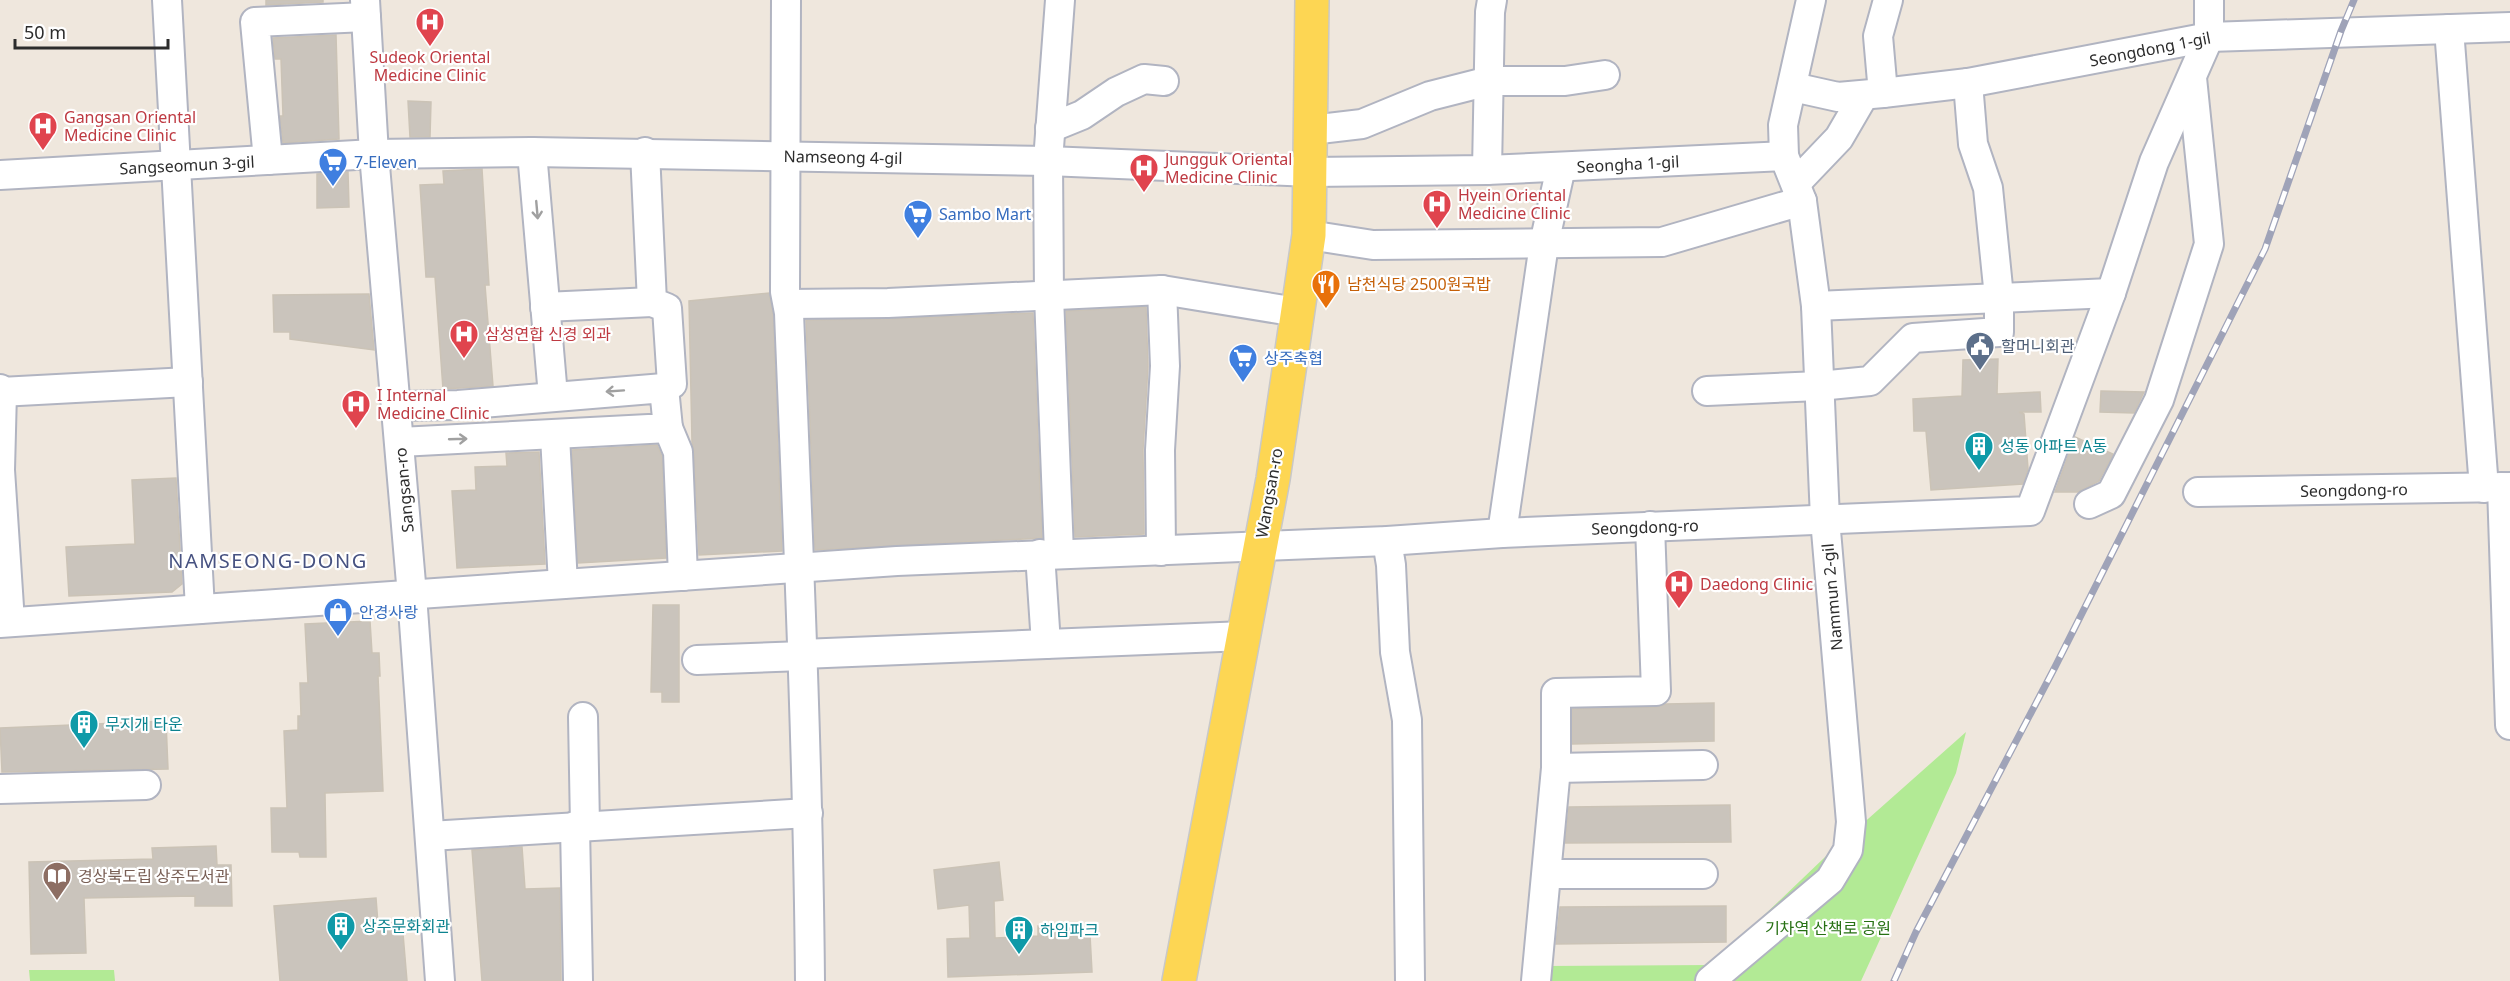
<svg xmlns="http://www.w3.org/2000/svg" width="2510" height="981" font-family="'Noto Sans','Noto Sans KR',sans-serif">
	<rect width="100%" height="100%" fill="#efe7dd"/>
	<g fill="#b2ea95">
		<path d="M1966,732l-10,41 -95,208h-325l9,-15 167,-1 112,-107z"/>
		<path d="M29,970h85l1,11h-85z"/>
	</g>
	<g fill="#cac4bc" stroke="#cbc3b6" stroke-width="1.5">
		<path d="M266,0h57v2l-57,3z"/>
		<path d="M336,35l3,104 -56,4 -3,-27h3l-2,-57h-6l-2,-21z"/>
		<path d="M408,101l23,1 -1,35h-20z"/>
		<path d="M482,169l7,116h-4l8,101 -50,3 -8,-112h-9l-6,-92 24,-1 -1,-13z"/>
		<path d="M348,172l1,35 -32,1v-34z"/>
		<path d="M769,293l4,22 9,236 -83,4 -5,-104 -2,-9 -3,-141z"/>
		<path d="M369,294l5,56 -84,-11v-7h-16l-1,-37z"/>
		<path d="M1146,307l2,59 -5,84 1,84 -69,3 -9,-226z"/>
		<path d="M1033,313l9,225 -227,12 -9,-230 83,-1z"/>
		<path d="M1998,359l-1,35 43,-2 1,20h-22l5,2 4,55 -5,15 -92,6 -5,-59h-12l-1,-32 49,-3 1,-36z"/>
		<path d="M2101,391l43,1 -10,21 -34,-1z"/>
		<path d="M2075,437l38,17 -14,27 -21,11h-23z"/>
		<path d="M657,445l5,11 4,102 -88,5 -6,-113z"/>
		<path d="M539,452l6,112 -88,4 -5,-77 24,-1 -1,-23 32,-1 -1,-13z"/>
		<path d="M176,478l6,106 -10,8 -103,4 -3,-49 69,-3 -3,-64z"/>
		<path d="M653,605h26v97h-17v-10h-11z"/>
		<path d="M370,621l2,32h7l1,23h-2l5,115 -58,2 1,64h-26l-1,-5h-27l-1,-44h16l-3,-77 14,-1v-14h3l-1,-33h8l-3,-59z"/>
		<path d="M1714,703v38l-142,3v-35l84,-2 10,-3z"/>
		<path d="M166,721l2,48 -166,3 -2,-44z"/>
		<path d="M1730,805l1,37 -166,1 4,-36z"/>
		<path d="M216,846l1,19h14l1,41h-37v-10l-111,2 2,55 -55,1 -2,-92 124,-3 -1,-11z"/>
		<path d="M522,847l3,42 35,-1 1,93h-79l-10,-131z"/>
		<path d="M999,862l4,38 -9,1 1,37 43,-2v-10l32,-1v11l20,-1 2,37 -144,5 -1,-38 23,-1 -1,-33 -31,4 -4,-39z"/>
		<path d="M376,898l2,26 24,-2 5,59h-127l-6,-75z"/>
		<path d="M1726,906v36l-170,2 4,-37z"/>
	</g>
	<g fill="none" stroke-linecap="round" stroke-linejoin="round">
		<g stroke="#b1b4c1" stroke-width="32">
			<g id="minor">
				<path d="M167,0l33,609"/>
				<path d="M365,0l9,154 38,441 28,386"/>
				<path d="M786,0l-1,292 4,21c9,223 19,445 21,668"/>
				<path d="M2449,29l35,459"/>
				<path d="M1793,87l45,10 45,-4 85,-10 241,-46 301,-10"/>
				<path d="M1883,93l-5,-57 10,-36"/>
				<path d="M1050,128l32,-13 34,-23 28,-13 20,2"/>
				<path d="M1311,130l51,-6 68,-28 59,-15h76l40,-6"/>
				<path d="M532,152l21,244"/>
				<path d="M645,152l7,150 15,6 5,76 -8,4"/>
				<path d="M268,160l-13,-138 111,-5"/>
				<path d="M1487,170l3,-158 2,-12"/>
				<path d="M0,175l374,-21 158,-2 516,9 263,11 176,-2 297,-14"/>
				<path d="M1796,183l43,-45 25,-43"/>
				<path d="M1309,235l64,10 289,-3 140,-41"/>
				<path d="M788,304l100,-1 274,-13 135,22"/>
				<path d="M1816,306l295,-13"/>
				<path d="M545,307l107,-5"/>
				<path d="M0,389l2,3 -2,78 10,152"/>
				<path d="M1707,391l112,-5 51,-5 43,-43 86,-6v-35l-11,-109 -15,-44 -5,-61"/>
				<path d="M0,392l188,-10"/>
				<path d="M396,406l62,-1 206,-17 4,40 -268,14"/>
				<path d="M668,428l10,24 5,124"/>
				<path d="M555,436l8,148"/>
				<path d="M2502,487l8,238"/>
				<path d="M2198,492l312,-5"/>
				<path d="M2089,504l22,-10 48,-94 50,-156 -17,-166"/>
				<path d="M1502,533l42,-289 17,-77"/>
				<path d="M1387,541l4,24 4,87 12,68 3,261"/>
				<path d="M1161,551l-1,-101 5,-84 -3,-76"/>
				<path d="M1059,553l-10,-257 -1,-135 12,-161"/>
				<path d="M1040,554l6,90"/>
				<path d="M0,623l897,-62 490,-20 115,-8 528,-22 81,-218 43,-131 55,-125v-37"/>
				<path d="M802,654l443,-18"/>
				<path d="M697,660l106,-4"/>
				<path d="M583,717l2,109"/>
				<path d="M1556,768l147,-3"/>
				<path d="M0,789l146,-4"/>
				<path d="M575,826l3,155"/>
				<path d="M430,836l378,-23"/>
				<path d="M1547,874h156"/>
				<path d="M1536,981l20,-213v-75l100,-2 -6,-165"/>
				<path d="M1710,981l120,-101 18,-30 3,-28 -26,-303 -9,-213 -14,-105 -18,-45 -1,-31 28,-125"/>
			</g>
		</g>
		<g stroke="#c8c8c8" stroke-width="36">
			<path id="major" d="M1179,981l94,-502 36,-244 3,-235"/>
		</g>
		<use href="#minor" stroke="#fff" stroke-width="28"/>
		<use href="#major" stroke="#fdd653" stroke-width="33"/>
		<g stroke="#9fa3b8" stroke-width="7">
			<path id="rail" d="M1894,981l22,-49 139,-265 210,-418 76,-218 13,-31"/>
		</g>
		<use href="#rail" stroke="#fff" stroke-width="4.5" stroke-dasharray="14" stroke-linecap="butt"/>
	</g>
	<defs><path id="oneway-shaft" d="M-6 0H5M1.5-3L5.5 0L1.5 3" fill="none" stroke-width="1.6" stroke-linecap="round" stroke-linejoin="round" transform="scale(1.5)"/></defs>
	<g stroke="#a0a0a0">
		<use href="#oneway-shaft" transform="translate(537 210) rotate(85)"/>
		<use href="#oneway-shaft" transform="translate(615 391) rotate(176)"/>
		<use href="#oneway-shaft" transform="translate(458 439) rotate(-2)"/>
	</g>
	<defs>
		<g id="hospital-pin" transform="scale(1.5)"><path d="M0 17L-7.5 6A9.5 9.5 0 1 1 7.5 6Z" fill="#e0444e" stroke="#fff"/><path d="M-5-5h3v3.5h4V-5h3V5h-3V1.5h-4V5h-3Z" fill="#fff"/></g>
		<g id="supermarket-pin" transform="scale(1.5)"><path d="M0 17L-7.5 6A9.5 9.5 0 1 1 7.5 6Z" fill="#3f7fe0" stroke="#fff"/><path d="M-6-5.5h2.5l.6 2H6L4.5 2H-2.5L-4.4-4H-6ZM-1.5 3.2a1.3 1.3 0 1 0 .1 0ZM3 3.2a1.3 1.3 0 1 0 .1 0Z" fill="#fff"/></g>
		<g id="restaurant-pin" transform="scale(1.5)"><path d="M0 17L-7.5 6A9.5 9.5 0 1 1 7.5 6Z" fill="#e8710a" stroke="#fff"/><path d="M-5-6h1v4h1v-4h1v4h1v-4h1v5L-1.5 .5V6h-2V.5L-5-1ZM5-6V6H3V1.5H1.5Q1.5-4 5-6Z" fill="#fff"/></g>
		<g id="civic-pin" transform="scale(1.5)"><path d="M0 17L-7.5 6A9.5 9.5 0 1 1 7.5 6Z" fill="#5c6f8a" stroke="#fff"/><path d="M-.6-6.5H3V-4.5H.6V-3L4-1V1h2V6H-6V1h2V-1L-.6-3ZM-1.2 2.5V6h2.4V2.5Z" fill="#fff"/></g>
		<g id="building-pin" transform="scale(1.5)"><path d="M0 17L-7.5 6A9.5 9.5 0 1 1 7.5 6Z" fill="#0f9aa8" stroke="#fff"/><path d="M-4-6H4V6H1V3H-1V6H-4ZM-2.5-4.3h1.7v1.8h-1.7ZM.8-4.3h1.7v1.8H.8ZM-2.5-1h1.7V.8h-1.7ZM.8-1h1.7V.8H.8Z" fill="#fff"/></g>
		<g id="shop-pin" transform="scale(1.5)"><path d="M0 17L-7.5 6A9.5 9.5 0 1 1 7.5 6Z" fill="#3f7fe0" stroke="#fff"/><path d="M-5-2.5h2.3a2.7 3.5 0 0 1 5.4 0H5L5.5 6h-11ZM-1.5-2.5h3a1.5 2.3 0 0 0-3 0Z" fill="#fff"/></g>
		<g id="library-pin" transform="scale(1.5)"><path d="M0 17L-7.5 6A9.5 9.5 0 1 1 7.5 6Z" fill="#8d6e63" stroke="#fff"/><path d="M-6-4Q-3-5.5-.7-3.5V5Q-3 3-6 4ZM6-4Q3-5.5 .7-3.5V5Q3 3 6 4Z" fill="#fff"/></g>
	</defs>
	<g fill-rule="evenodd">
		<use href="#hospital-pin" x="430" y="22"/>
		<use href="#hospital-pin" x="43" y="126"/>
		<use href="#supermarket-pin" x="333" y="162"/>
		<use href="#hospital-pin" x="1144" y="168"/>
		<use href="#hospital-pin" x="1437" y="204"/>
		<use href="#supermarket-pin" x="918" y="214"/>
		<use href="#restaurant-pin" x="1326" y="284"/>
		<use href="#hospital-pin" x="464" y="334"/>
		<use href="#civic-pin" x="1980" y="346"/>
		<use href="#supermarket-pin" x="1243" y="358"/>
		<use href="#hospital-pin" x="356" y="404"/>
		<use href="#building-pin" x="1979" y="446"/>
		<use href="#hospital-pin" x="1679" y="584"/>
		<use href="#shop-pin" x="338" y="612"/>
		<use href="#building-pin" x="84" y="724"/>
		<use href="#library-pin" x="57" y="876"/>
		<use href="#building-pin" x="341" y="926"/>
		<use href="#building-pin" x="1019" y="930"/>
	</g>
	<g text-anchor="middle" dominant-baseline="central" stroke-width="4.5" stroke-linejoin="round" paint-order="stroke">
		<g font-size="16" fill="#2c2c2c" stroke="#fff">
			<text transform="translate(2150 49) rotate(-11)">Seongdong 1-gil</text>
			<text transform="translate(843 157) rotate(1)">Namseong 4-gil</text>
			<text transform="translate(1628 164) rotate(-3)">Seongha 1-gil</text>
			<text transform="translate(187 165) rotate(-3)">Sangseomun 3-gil</text>
			<text transform="translate(404 490) rotate(-95)">Sangsan-ro</text>
			<text transform="translate(2354 490) rotate(-1)">Seongdong-ro</text>
			<text transform="translate(1269 493) rotate(-80)">Wangsan-ro</text>
			<text transform="translate(1645 527) rotate(-2)">Seongdong-ro</text>
			<text transform="translate(1832 597) rotate(-95)">Nammun 2-gil</text>
		</g>
		<g font-size="16" fill="#be3a42" stroke="#fff" text-anchor="start">
			<text x="430" y="57" text-anchor="middle">Sudeok Oriental<tspan x="430" dy="18">Medicine Clinic</tspan></text>
			<text x="64" y="117">Gangsan Oriental<tspan x="64" dy="18">Medicine Clinic</tspan></text>
			<text x="1165" y="159">Jungguk Oriental<tspan x="1165" dy="18">Medicine Clinic</tspan></text>
			<text x="1458" y="195">Hyein Oriental<tspan x="1458" dy="18">Medicine Clinic</tspan></text>
			<text x="485" y="334">삼성연합 신경 외과</text>
			<text x="377" y="395">I Internal<tspan x="377" dy="18">Medicine Clinic</tspan></text>
			<text x="1700" y="584">Daedong Clinic</text>
		</g>
		<g font-size="16" fill="#366cbe" stroke="#fff" text-anchor="start">
			<text x="354" y="162">7-Eleven</text>
			<text x="939" y="214">Sambo Mart</text>
			<text x="1264" y="358">상주축협</text>
			<text x="359" y="612">안경사랑</text>
		</g>
		<g font-size="16" fill="#c56008" stroke="#fff" text-anchor="start">
			<text x="1347" y="284">남천식당 2500원국밥</text>
		</g>
		<g font-size="16" fill="#4e5e75" stroke="#fff" text-anchor="start">
			<text x="2001" y="346">할머니회관</text>
		</g>
		<g font-size="16" fill="#0d838f" stroke="#fff" text-anchor="start">
			<text x="2000" y="446">성동 아파트 A동</text>
			<text x="105" y="724">무지개 타운</text>
			<text x="362" y="926">상주문화회관</text>
			<text x="1040" y="930">하임파크</text>
		</g>
		<g font-size="16" fill="#785e54" stroke="#fff" text-anchor="start">
			<text x="78" y="876">경상북도립 상주도서관</text>
		</g>
		<g font-size="16" fill="#277114" stroke="#fff">
			<text x="1828" y="928">기차역 산책로 공원</text>
		</g>
		<g font-size="20" letter-spacing="1.5" fill="#475281" stroke="#fff">
			<text x="268" y="560">NAMSEONG-DONG</text>
		</g>
	</g>
	<path d="M15 39v9h153v-9" fill="none" stroke="#2c2c2c" stroke-width="3"/>
	<text x="24" y="39" font-size="18" fill="#2c2c2c" stroke="#ffffff" stroke-width="4.5" paint-order="stroke">50 m</text>
</svg>
